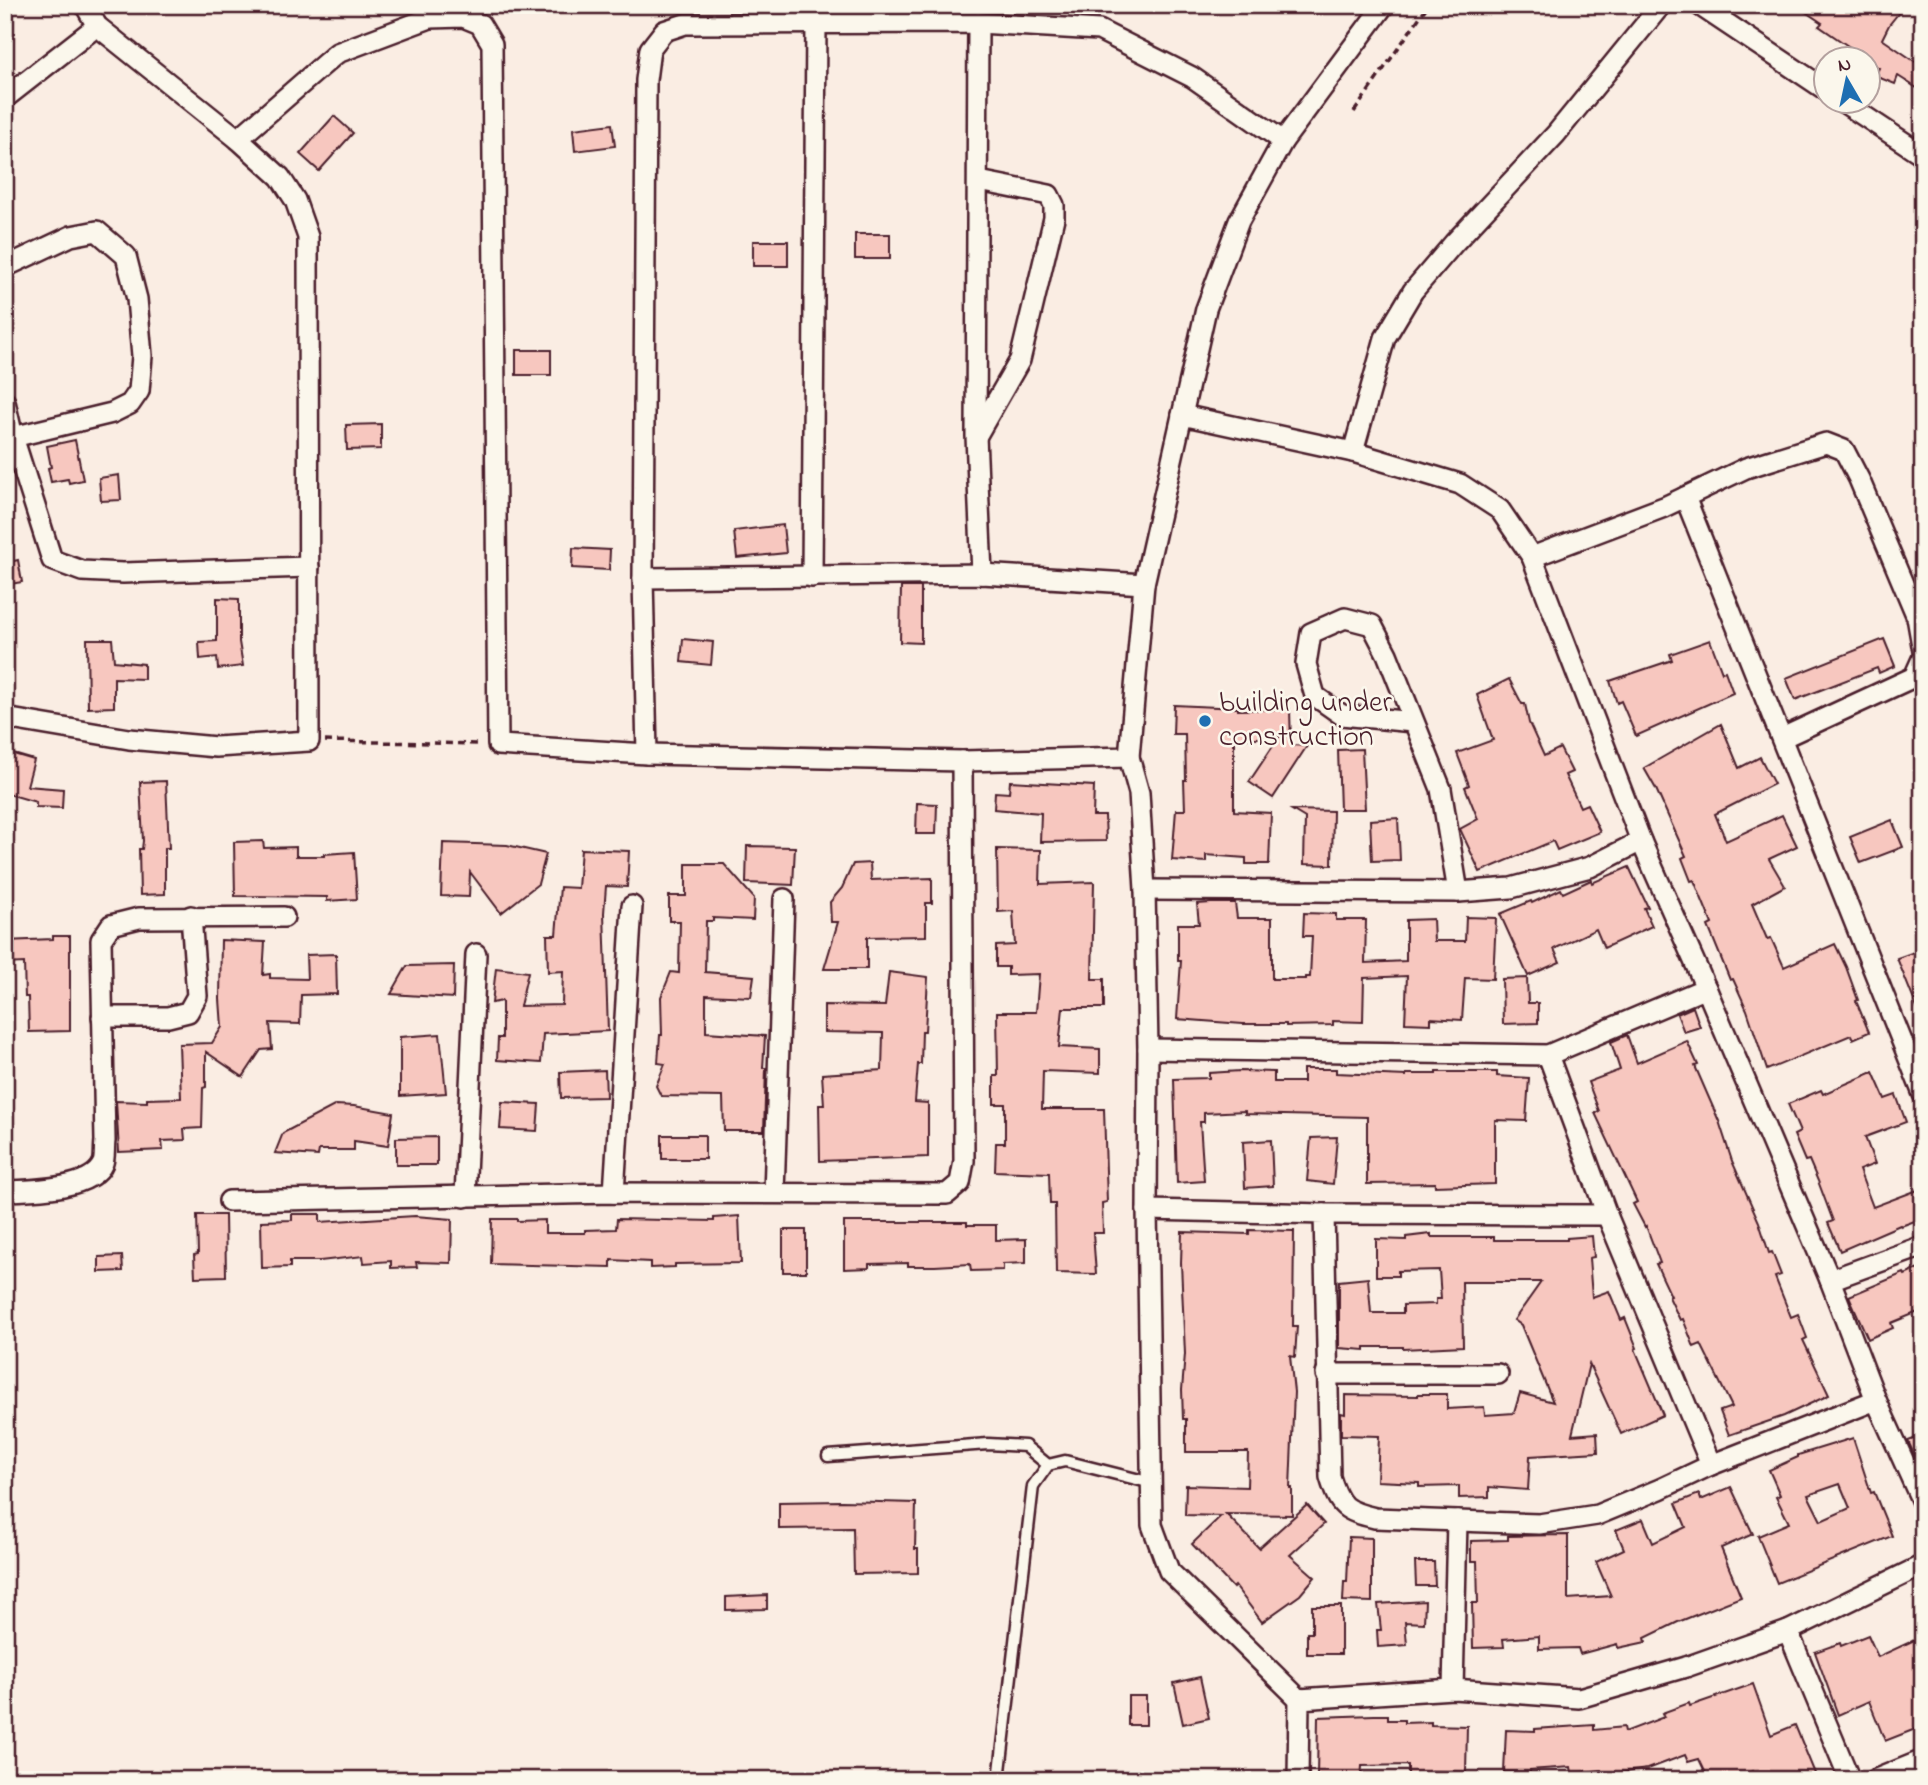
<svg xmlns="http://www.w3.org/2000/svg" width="1928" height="1785" font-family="'Indie Flower',sans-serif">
	<rect width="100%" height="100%" fill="#faede3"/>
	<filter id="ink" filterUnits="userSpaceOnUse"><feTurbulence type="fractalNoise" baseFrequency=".0143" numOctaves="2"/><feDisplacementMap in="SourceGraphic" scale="14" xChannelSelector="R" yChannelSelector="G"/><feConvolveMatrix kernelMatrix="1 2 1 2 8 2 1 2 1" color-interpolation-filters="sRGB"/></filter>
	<g filter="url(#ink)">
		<g fill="#f7c7bf" stroke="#4a1f2b" stroke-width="2" fill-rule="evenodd">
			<path d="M1795,5h110l-16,20 -7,14 41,28v25l-25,-16 -3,8 -20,-8 4,-8 -11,-6v-2h-4l-15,-8 2,-4 -32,-22 3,-3z"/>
			<path d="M334,116l19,17 -34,38 -19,-17z"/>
			<path d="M612,124l3,22 -40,5 -2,-22z"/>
			<rect x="855" y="234" width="35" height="25"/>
			<rect x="753" y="241" width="35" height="25"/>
			<rect x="516" y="350" width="35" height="25"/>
			<path d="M381,424v25l-34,1 -1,-25z"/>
			<path d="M75,440l8,40 -14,3 -1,-4 -17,3 -3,-14 3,-1 -4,-21z"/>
			<path d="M119,475l2,25 -20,1 -2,-23z"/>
			<path d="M783,525l3,28 -49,5 -3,-27z"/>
			<path d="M573,548l37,2 -1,20 -37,-2z"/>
			<path d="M18,560l4,22 -17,3v-22z"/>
			<path d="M901,587h20v56l-21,-1z"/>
			<path d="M217,598l22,1v43l4,24 -25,3 -1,-12 -17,2 -1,-17 18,-1z"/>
			<path d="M87,639h25l2,22 30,3v15l-30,-1v29l-26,1z"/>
			<path d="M683,639l30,3 -2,23 -30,-3z"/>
			<path d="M1884,639l11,27 -16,7 -2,-5 -82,32 -9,-22z"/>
			<path d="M1710,640l12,32 3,-1 8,22 -97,43 -15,-35 -4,2 -7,-22 62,-21 -2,-6z"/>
			<path d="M1509,679l13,25h3l4,19 15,33 16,-8 12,24 -7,3 15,32 7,-3 13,28 -43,18 -4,-9 -73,31 -20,-43 18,-10 -13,-32 4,-2 -12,-32 36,-13 -16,-45z"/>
			<path d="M1174,705l64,3v2l52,-1 1,36 16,1 -34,52 -24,-16 30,-45 -45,2v72l37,2 -2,51h-23v-6l-40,-3v7l-34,-2 4,-50h9l-1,-30h2l-1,-46h-12z"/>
			<path d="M1721,724l18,44 21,-11 14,27 -59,30 11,27 56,-26 15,31 -28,13 16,27 -33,18 15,35 4,-1 13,29 51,-23 11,23 12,33 -2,1 13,31 -16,7 -2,-4 -84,35 -20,-60 -14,-31 -3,1 -22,-54 4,-2 -18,-44 -3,1 -9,-23 4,-2 -30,-67 -12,-21z"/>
			<path d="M1362,749l3,60h-25l-2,-59z"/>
			<path d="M10,753l24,7 -7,26 36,3 -1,19 -26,-1v-5l-31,-9v-26z"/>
			<path d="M166,781l3,67h-4v46l-25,1 -1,-46h3l1,-8 -3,-59z"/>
			<path d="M1010,781l84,5 -1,30h12l1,25 -66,1 1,-29 -47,-4 1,-17 14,1z"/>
			<path d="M917,803l20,1 -1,30h-20z"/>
			<path d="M1292,810l41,1 -1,54 -28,-1 1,-46z"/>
			<path d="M1398,818l2,42 -28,1 -2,-41z"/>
			<path d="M1892,820l11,27 -42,16 -11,-26z"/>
			<path d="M263,841l1,7 32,-1v9h28v-2l30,-2 3,47 -30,2v-4l-92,-1 -1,-54z"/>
			<path d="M443,843l64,2 39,9 -8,30 -37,29 -31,-41 -1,25 -28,-1z"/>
			<path d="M747,846l48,1 -2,38 -47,-2z"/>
			<path d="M581,849l48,2 -2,36 -21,-1 -2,27 4,118 -65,3 -2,29 -44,-3 1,-22h4v-37l-10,2 4,-35 32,4 -8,34 42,-1 1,-34 -15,1 -1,-37h9l4,-48 18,1z"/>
			<path d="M997,849l44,1 -1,34 54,-2 -2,97h12v29h-41l-4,39 41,2v24l-57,-2 -1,38h62l3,93 -5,1 1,30h-10l3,41 -40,-1 -1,-69h-5l-1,-31 -54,-2 1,-28h9v-39h-11v-28h4l-1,-64h39l3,-38 -31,1v-8h-12v-21l19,-1 -2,-34 -15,1z"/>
			<path d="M870,863l1,17 61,-2v25h-6v33l-59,1v32h-43l14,-47h-7l-1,-20 12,-14 11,-24z"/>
			<path d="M686,864h38l30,34 -1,22 -40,-2v3h-7l-1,51 49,4 -3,21 -45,-2v37l59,4 -2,32h3l-2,63h-40l-1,-34 -62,-1 -5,-10 9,-22 -7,-1 2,-28h2l-1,-38 10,-25 8,1 1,-52h-11v-25h17z"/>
			<path d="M1629,867l19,40 -4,1 8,18 -48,22 -8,-19 -42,20 6,13 -32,14 -28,-62 31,-13 1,2 29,-14 2,4 28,-13 1,3z"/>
			<path d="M1211,903h24l2,15h35v61h34v-2h4l2,-41h-9l1,-23 32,1v6h30l-1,43 41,-2v-41l27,-1 1,22h31l1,-24 30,1 -3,61 -28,-1 -3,42 -31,-2v6l-26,-1 2,-47 -43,2 -1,44 -30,-1v4l-47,1v-2h-43l-66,-5 4,-58h-3v-37h21l-2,-20z"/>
			<path d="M53,936h17v95l-41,1 -1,-35h-3l-1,-34 -19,1v-23l48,-2z"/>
			<path d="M221,940l44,2 -2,33 7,-1v4l37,1 -1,-24 30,-1 1,40 -36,1 -1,29 -30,-1 2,26 -11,1 -18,27 -37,-25v35l-3,1 -1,40 -18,1 1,11 -23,1 1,9 -44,2 -3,-51 31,1v-3l34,-1 -2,-54 33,-1 10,-16 -2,-28z"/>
			<path d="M1923,949v69h-2l-24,-60z"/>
			<path d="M454,965l-1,33 -62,-4 16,-28z"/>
			<path d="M889,972l39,5 -3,54h-3l-1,33h-3l-3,38 13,1v54l-108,4 -1,-56h5l-2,-31 60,-4 1,-37 -59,-1v-27l61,1z"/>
			<path d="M1527,978l1,25h10v20l-35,1 -1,-45z"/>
			<path d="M1693,1007l7,20 -16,5 -7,-18z"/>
			<path d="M440,1034l6,59 -46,3v-59z"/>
			<path d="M1627,1035l10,28 50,-22 11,24 -3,1 24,55 13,40 27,61 10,31 3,-1 9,23 -6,2 16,40 7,-3 9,24 -4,2 26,55 -45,21 -55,19 -9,-24 12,-4 -31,-63 -7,3 -11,-28 -3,1 -11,-23 2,-1 -15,-32 4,-1 -14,-37 -1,1 -12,-23 4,-2 -42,-89 4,-2 -11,-29 32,-12 -9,-28z"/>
			<path d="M1303,1069h33v4l70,3v-2h30v-2h61v4l32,2 -3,43 -31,-1v64l-60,2v-3l-68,1v-67l-122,-3v-3l-41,2v9h-4l4,59 -27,2 -3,-104 35,-1v-5l31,-2 34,1v10h29z"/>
			<path d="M605,1070l1,27 -45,1 -1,-26z"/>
			<path d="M1873,1072l12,27 11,-4 10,27 -41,15 10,27 -16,6 14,37 50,-19v30l-22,8 -1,-1 -60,26 -12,-28 5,-2 -15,-40 -9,-21 -4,1 -11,-26 6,-3 -12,-28 33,-14 2,4z"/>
			<path d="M502,1102l37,2 -2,27 -37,-2z"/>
			<path d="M336,1105l18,1 39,7 -5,33 -34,-5v9h-35l-1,6 -43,-3 8,-20z"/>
			<rect x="662" y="1135" width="43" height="24"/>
			<path d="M437,1137v28h-41v-27z"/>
			<path d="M1337,1137l-4,47 -26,-3 4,-43z"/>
			<path d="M1271,1140l2,46 -28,2 -2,-46z"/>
			<path d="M292,1214h28v8l95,-6 37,3 -1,44 -35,-1 1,5 -26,1v-7l-27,2 -1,-7 -43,5h-30v6l-28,1 -1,-47 31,-1z"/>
			<path d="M197,1215h28l1,61 -31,1 -1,-22 4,-1z"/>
			<path d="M739,1216l2,47 -66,1v3l-25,1v-6l-39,-2v7l-120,-3 1,-45h25v2l28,-1v13h40v-3l31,-1 1,-10 97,2v-3z"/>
			<path d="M844,1222h123v3h29v15l30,-1v24l-23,1v6l-32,1 -1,-7 -35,2h-27v-3l-39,1v4l-25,1z"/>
			<rect x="783" y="1230" width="23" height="42"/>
			<path d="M1249,1230l45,1 -1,95h4l-2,31 -5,-1 4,36 -4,96h2v27l-66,-1 33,34 48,-43 17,19 -34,31 25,22 -15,18 -38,27 -27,-36 -2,2 -41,-44 29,-28 -36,-1 1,-30 61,2 1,-35h-62v-33h-3l-1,-29 3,-36 -4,-91 1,-31 67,2z"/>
			<path d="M1431,1234v3h63v3h73v-2l25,-2 2,21 -5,1 3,39 17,-6 12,29 4,-2 12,30 -2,1 28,66 -42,19 -32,-70 -17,71 25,-2 1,19 -68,4 -2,34 -39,-3v10l-30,1v-12l-40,1v-4l-42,-2 2,-45 -38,-1v-22l4,1v-19l73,1v-2h29v15l37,-2 1,8 29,-2 6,-20 33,9 -32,-77 -7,-5 27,-38h-79l1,64 -60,3v-2h-38v3l-26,-2v-67l29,-3 3,35h32v-8l33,-1v-5h5l-2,-29 -41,1v5h-22v-37l30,1v-3z"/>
			<path d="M122,1256l1,15 -24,1v-15z"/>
			<path d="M1923,1267v43l-32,13 2,5 -25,11 -19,-43 55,-23 1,2z"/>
			<path d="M1919,1437l4,10v27l-15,-33z"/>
			<path d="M1853,1438l18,55 3,-1 18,44 -115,47 -19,-47 31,-13 -13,-26 4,-2 -11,-25 29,-13v-2zM1840,1484l10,24 -29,13 -13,-26z"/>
			<path d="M1731,1487l22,47 -32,14 20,49 -63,25 -33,16 1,4 -28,6 -1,-4 -37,10 -2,-6 -39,1v-13l-36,3 1,8 -31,1 -1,-45h6l-1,-42h-6v-20l37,-1v-4l60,-1v64l43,-3 -15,-34 28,-13 -8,-19 27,-11 10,24 33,-16 -10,-24 23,-9 2,6z"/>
			<path d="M842,1501l74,2 -1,46h3v24l-64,1 -1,-46 -74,1v-27z"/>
			<path d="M1349,1537l23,1v64l-29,-1 1,-19h3z"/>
			<path d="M1415,1562h19l1,24h-19z"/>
			<path d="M767,1595v14l-41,1v-13z"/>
			<path d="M1425,1601l-1,22 -19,-1 2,23 -29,2 -1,-17h4l-3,-26z"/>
			<path d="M1312,1606h29v48h-34v-21h5z"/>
			<path d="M1868,1635l10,22 45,-21v90l-38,15 -16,-40 -31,14 -23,-63 25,-9 1,3z"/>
			<path d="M1200,1677l9,41 -26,6 -9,-41z"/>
			<path d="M1753,1684l18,51 24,-10 21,51 -8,4h-53l-3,-9 -20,9h-23l-10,-21 -11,3 -3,-7 -37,14 -46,6 -1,-5 -29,3 -1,-6 -41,3v3l-26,-1 2,-42 29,1v-2l59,-4v5l30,-3 1,5 39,-15 -2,-4 27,-10 1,3z"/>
			<rect x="1128" y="1696" width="18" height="29"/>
			<path d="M1374,1715h14v5h16v3l27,-1v3l36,1 -1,46 -34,-1 1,4 -25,1v-11l-46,1 -1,13 -44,-1 1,-61z"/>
		</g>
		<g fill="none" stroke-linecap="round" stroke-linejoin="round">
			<g stroke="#4a1f2b" stroke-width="15">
				<g id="service">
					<path d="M828,1456l160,-12 37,2 23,19"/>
					<path d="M999,1780l34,-294 15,-21 17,-4 87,22"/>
				</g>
			</g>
			<g stroke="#4a1f2b" stroke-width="24">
				<g id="minor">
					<path d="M1699,5l127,85"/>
					<path d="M978,23l-2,413 6,138"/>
					<path d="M5,98l92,-72"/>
					<path d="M1843,102l80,53"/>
					<path d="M238,139l99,-86 93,-35 33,-1 17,7 12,20 6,701 149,9 315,7 167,-4 15,-173 62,-275 33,-88 44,-80"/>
					<path d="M5,267l66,-31 26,-5 29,25 11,43 5,57 -3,35 -9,13 -18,9 -99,24"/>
					<path d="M5,402l8,35 39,123 30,11 41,2 186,-6"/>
					<path d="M977,435l43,-75 34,-142v-13l-5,-10 -70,-14"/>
					<path d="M1353,452l32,-114 28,-47 41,-48 102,-109 105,-129"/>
					<path d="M1685,497l61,-29 80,-25 18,7 15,29 58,138 6,34"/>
					<path d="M1532,557l132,-50 21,-10 238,597"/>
					<path d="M812,577l4,-554"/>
					<path d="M643,578l339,-4 162,10"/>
					<path d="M5,718l124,21 87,8 93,-6 -1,-504 -13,-37 -15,-23 -42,-38 -141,-113 -12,-21"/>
					<path d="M1413,722l-71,-7 -27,-19 -9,-32 5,-31 34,-15 27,7 15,29 54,135 17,103"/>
					<path d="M1782,738l132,-61 9,-20"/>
					<path d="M647,754l-4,-176 3,-498 4,-31 14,-18 21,-7 293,-1 121,7 93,47 91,64 101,-136"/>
					<path d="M1129,757l10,36 6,97 3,159 -1,161 5,315 17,46 130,128"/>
					<path d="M1145,890l313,2 53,-4 79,-21 51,-26 -109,-284 -32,-47 -40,-26 -107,-32 -171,-37"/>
					<path d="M1706,988l124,292 93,-34"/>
					<path d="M102,1017h66l20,-5 9,-16 -6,-80"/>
					<path d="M1148,1049l400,6 158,-67 -65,-147"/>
					<path d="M1548,1055l59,160 104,250 165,-65"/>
					<path d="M5,1191c25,-1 87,-1 98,-28 2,-5 1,-15 2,-22l-4,-201 10,-15 28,-7 145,-1"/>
					<path d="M614,1193l18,-287"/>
					<path d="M774,1193l10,-294"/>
					<path d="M465,1197l11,-243"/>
					<path d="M229,1201l385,-8 333,1 13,-11 4,-22 -2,-400"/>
					<path d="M1147,1210l177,4 6,263c9,30 15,34 45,41l164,6 58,-9 63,-26 51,-24"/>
					<path d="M1324,1214l283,1"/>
					<path d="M1830,1280l46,120 47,104"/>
					<path d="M1326,1374h172"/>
					<path d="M1788,1631l62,149"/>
					<path d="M1453,1689l4,-168"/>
					<path d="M1298,1780l1,-81 154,-10 126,9 107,-31 102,-36 135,-66"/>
					<path d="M1874,1780l49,-20"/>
				</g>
			</g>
			<g stroke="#4a1f2b" stroke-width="3.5" stroke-dasharray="7 5" stroke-linecap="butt">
				<path d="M1354,112l74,-107"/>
				<path d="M325,741l156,3"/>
			</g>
			<use href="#service" stroke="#fbf7ec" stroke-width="10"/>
			<use href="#minor" stroke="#fbf7ec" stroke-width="19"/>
		</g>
	</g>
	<circle fill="#1f6fb2" stroke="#fbf7ec" stroke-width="2.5" cx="1205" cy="721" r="7"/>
	<g text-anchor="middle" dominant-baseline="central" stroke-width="5" stroke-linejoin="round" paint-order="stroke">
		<g font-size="30" fill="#4a1f2b" stroke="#fbf7ec" text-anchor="start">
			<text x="1219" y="704">building under<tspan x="1219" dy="34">construction</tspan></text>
		</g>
	</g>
	<rect width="1928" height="1785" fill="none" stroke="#fbf7ec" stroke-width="28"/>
	<rect x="14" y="14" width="1900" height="1757" fill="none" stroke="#4a1f2b" stroke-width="2.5" filter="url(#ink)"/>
	<g transform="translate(1847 80) rotate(351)"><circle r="33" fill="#fbf7ec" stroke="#b4a19f" stroke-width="2"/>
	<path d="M0-5L12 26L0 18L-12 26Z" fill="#1f6fb2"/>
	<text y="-10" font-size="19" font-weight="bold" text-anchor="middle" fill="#4a1f2b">N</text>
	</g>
</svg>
